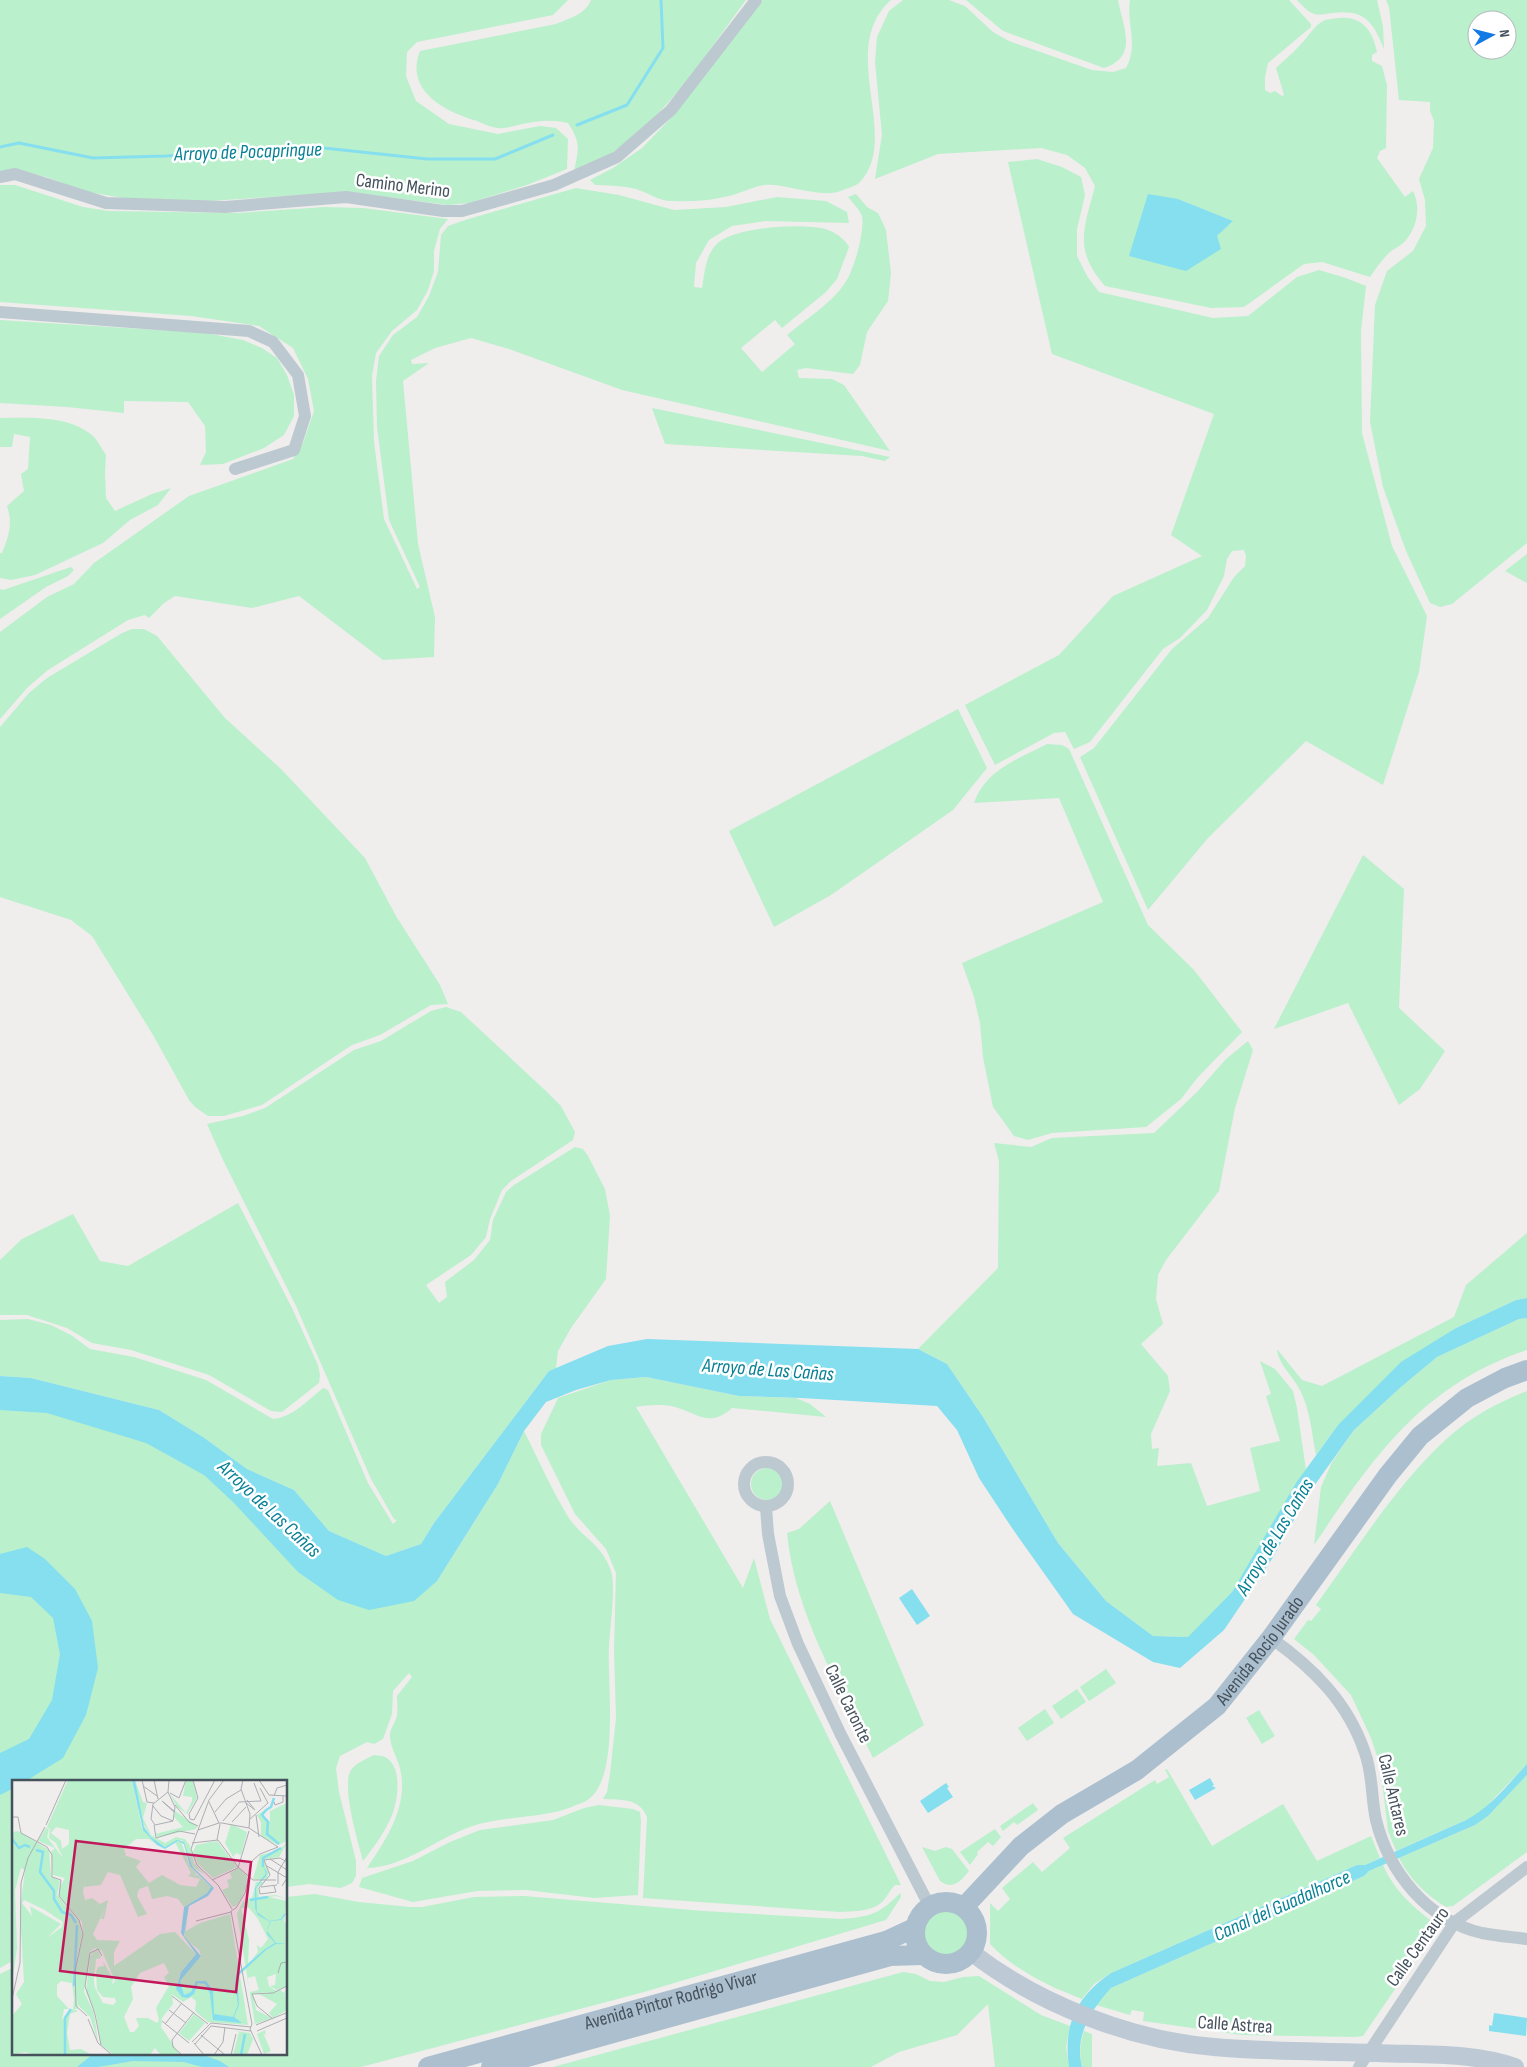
<svg xmlns="http://www.w3.org/2000/svg" width="1527" height="2067" font-family="'Sofia Sans Condensed',sans-serif">
	<rect width="100%" height="100%" fill="#f0eded"/>
	<g fill="#baf0cc" fill-rule="evenodd">
		<path d="M0,0h568l-15,15 -136,27 -10,10 -1,24 10,25 33,23 49,10 42,-8 16,2 12,11 -1,30 -40,16 -58,18 -21,2 -100,-13 -139,9 -80,-2 -41,-7 -42,-15 -27,-7 -19,2z"/>
		<path d="M591,0h155c-41,55 -79,117 -137,155 -10,7 -24,11 -35,16 5,-23 7,-28 -6,-48 -17,-4 -32,-2 -50,2 -5,1 -13,4 -19,3 -7,0 -15,-4 -22,-7 -31,-9 -73,-30 -57,-70l136,-27c12,-5 30,-10 35,-24z"/>
		<path d="M763,0h128c-55,49 11,137 -31,182 -4,4 -12,6 -17,8 -20,10 -57,-7 -79,-5 -13,2 -26,10 -40,12 -16,4 -36,5 -52,4 -14,0 -23,-8 -36,-12 -13,-3 -27,-4 -41,-4l-5,-5 23,-12 29,-20 27,-28z"/>
		<path d="M903,0h46l16,6 28,26 16,9 83,29 21,2 13,-4c13,-24 0,-44 4,-68h159l22,24v3l-43,36 -3,14v13l5,3 5,-2 7,5 2,-1 -8,-27c8,-8 17,-15 25,-24 7,-7 13,-18 22,-23 4,-2 11,-2 15,-3 24,-3 35,13 39,34l-5,3v6l10,5 5,19 -1,63 -6,3 -3,7 28,39 8,-6c8,16 4,36 -7,49 -4,5 -11,8 -16,12 -8,7 -14,17 -20,25l-48,-15 -18,2 -60,43 -33,1 -106,-22c-32,-37 -21,-57 -10,-100l-10,-18 -18,-13 -26,-7 -103,6 -63,25 7,-44 -7,-73 2,-25 12,-26zM1178,199l54,22v1l-15,14z"/>
		<path d="M966,0h152c5,28 21,56 -14,68l-101,-37z"/>
		<path d="M1297,0h80l6,26 1,23c-11,-28 -20,-40 -52,-36 -6,1 -15,3 -20,0 -5,-2 -11,-9 -15,-13z"/>
		<path d="M1386,0h141v543l-75,61 -12,3 -10,-4 -24,-52 -23,-64 -13,-65 5,-117 12,-34 26,-20 13,-25 -1,-26 -6,-21 14,-31 1,-27 -4,-10v-9l-31,-2 -10,-93zM1477,20h30v30h-30z"/>
		<path d="M1037,159l25,8 19,10 4,18 -8,34v27l10,20 12,16 114,26 35,-2 49,-39 22,-7 27,8 20,8 -5,45 1,102 30,113 35,70 -8,56 -36,113 -77,-44 -98,97 -60,72 -68,-153 14,-9 78,-99 36,-31 26,-41 11,-11 1,-10 -2,-6 -12,1 -5,8 -3,17 -17,34 -27,28 -17,11 -73,93 -16,7 -9,-17 -11,1 -59,32 -30,-60 94,-50 54,-59 89,-40 -31,-21 43,-121 -162,-60 -44,-192z"/>
		<path d="M0,185h15l68,22 26,4 128,2 88,-6 38,1 85,11 -8,10 -6,22v20l-6,19 -11,20 -25,21 -16,22 -4,23 2,66 10,77 33,70 3,-2 -31,-67 -12,-93 -1,-46 3,-25 14,-21 24,-18 12,-21 9,-24 3,-37 7,-9 17,-6 111,-32 43,7 55,15 52,-3 51,-10 49,4 21,11 2,11 -84,-2 -33,5 -23,14 -13,23 -2,24 8,1c3,-16 3,-34 17,-46 20,-15 82,-19 106,-13 10,3 19,9 24,18l-12,32 -11,13 -44,36 -7,-8 -34,28 21,24 33,-28 -8,-9c18,-15 46,-33 58,-52 9,-13 20,-52 17,-67 -2,-6 -10,-14 -14,-19l8,-3 11,13 11,6 8,17 5,43 -3,28 -21,31 -7,33 -7,9 -47,-6 -9,2 2,8 33,1 12,6 46,66 -268,-61 -113,-41 -38,-11 -36,10 -24,12 1,4 17,-1 -26,18 15,163 17,73 -1,40 -51,3 -84,-64 -47,12 -77,-12 -11,7 -15,15 -4,-3 -17,5 -80,50 -20,17 -28,32v-87l47,-35 27,-13 20,-21 95,-67 104,-37 10,-16 11,-32 -6,-32 -15,-31 -34,-22 -68,-10 -191,-14z"/>
		<path d="M0,320l205,13 38,7 19,8 15,10 10,17 7,20v21l-10,19 -20,13 -41,16 -23,1 6,-13 -1,-26 -17,-24 -64,-1v12l-57,-6 -67,-4z"/>
		<path d="M652,408l238,49 -5,4 -23,-5 -197,-12z"/>
		<path d="M0,418c30,0 69,-3 93,18 5,5 9,13 13,19l-1,17 1,26 9,13 37,-17 19,-6 -13,17 -28,15 -27,23 -68,32 -24,5 -11,-2v-25h2c7,-17 11,-30 5,-47l17,-15 -3,-17 7,-5 2,-32 -16,-3 -2,13h-12z"/>
		<path d="M1527,554v29l-22,-12z"/>
		<path d="M71,567l3,3 -6,6 -22,11 -46,32v-30l3,1z"/>
		<path d="M132,629h12l13,7 68,82 56,51 84,89 31,58 44,69 8,19 -17,1 -51,30 -28,10 -90,60 -38,11h-16l-13,-9 -6,-7 -36,-65 -61,-99 -21,-16 -71,-23v-170l29,-34 18,-15 75,-45z"/>
		<path d="M958,709l29,59 -34,42 -122,85 -57,32 -45,-96z"/>
		<path d="M1047,744l15,1 7,4 79,176 46,45 48,62 -44,45 -17,22 -35,28 -94,6 -24,7 -14,-4 -21,-29 -10,-50 -3,-34 -6,-26 -12,-34 141,-61 -44,-104 -85,5c11,-33 44,-44 73,-59z"/>
		<path d="M1363,855l41,34 -5,119 46,43 -25,38 -21,16 -51,-102 -74,26z"/>
		<path d="M446,1007l15,5 86,80 14,14 14,26 -2,8 -62,41 -9,9 -12,29 -4,18 -15,18 -45,30 13,18 8,-6 -2,-15 29,-22 16,-20 3,-20 13,-28 8,-7 61,-38 8,2 5,7 17,33 5,27 -4,63 -35,49 -13,23 -2,17 -7,3 -115,152 -13,21 -35,12 -57,-25 -35,-41 -47,-21 -44,-32 -44,-27 -128,-32 -31,-2v-56l28,-1 23,6 20,10 19,14 44,8 72,23 67,39c20,-2 34,-18 50,-31l5,2 40,93 25,41 4,-4 -3,-1 -23,-40 -75,-173 -74,-148 -15,-34 36,-8 22,-8 89,-58 27,-9 50,-30z"/>
		<path d="M1248,1041l5,9 -18,58 -16,83 -53,69 -8,15 -2,24 7,25 -22,20 27,32 2,15 -19,43 1,15 7,-1 -2,18 34,-3 16,43 53,-15 -10,-43 30,-7 -14,-45 5,-2 -11,-33 15,8 18,22 4,17 9,62 -74,122 -43,45 -36,-1 -47,-35 -48,-58 -75,-126 -36,-53 -29,-15 80,-81 1,-107 -5,-18 37,4 21,-9 102,-5 43,-41 29,-33z"/>
		<path d="M238,1203l54,105 26,57 2,10 -1,8 -37,29 -11,-1 -62,-36 -78,-25 -39,-7 -25,-15 -40,-13h-27v-55l22,-21 51,-25 27,47 28,5z"/>
		<path d="M1527,1233v65l-11,2 -60,28 -118,97 -22,30c-4,-21 -6,-46 -16,-65 -7,-14 -22,-26 -23,-41l25,31 20,6 132,-69 12,-32z"/>
		<path d="M1527,1318v32c-106,36 -153,107 -213,195l7,-58 11,-25 22,-32 47,-43 36,-30 82,-38z"/>
		<path d="M646,1377l93,19 57,2 14,6 16,13 -94,-9c-22,20 -33,6 -57,-1 -11,-3 -28,-2 -39,0l107,181 11,-30 16,61 131,266h-6c-5,5 -8,12 -12,16 -10,11 -30,10 -43,11l-197,-14 4,-81c-8,-19 -25,-17 -44,-18l4,-7 3,-18 6,-56 -2,-67 2,-78 -10,-24 -31,-35 -34,-69v-11l17,-36 53,-18z"/>
		<path d="M0,1380l169,49 65,74 203,78 61,-97 26,-53c14,28 27,57 43,84 13,22 35,28 44,56 5,15 -1,57 -2,75 -2,37 11,129 -20,153 -5,4 -12,5 -17,8 -30,11 -62,9 -93,17 -38,10 -71,43 -112,44 19,-28 40,-59 34,-95 -2,-13 -10,-23 -11,-36 -1,-8 6,-15 7,-22 1,-6 0,-13 0,-19l15,-19 -3,-4 -16,18 -1,23 -9,25 -9,5 -7,-2 -27,14 -4,12 3,24 17,69v15l-4,7 -11,5 -32,-4 -23,3v-106h-272v179l-14,8z"/>
		<path d="M1527,1391v373l-48,50 -83,37 -8,-20 -8,-66 -9,-27 -20,-43 -37,-40 -20,-16 14,-19 3,1 10,-12 -5,-4c43,-59 92,-139 150,-182 18,-13 40,-24 61,-32z"/>
		<circle cx="767" cy="1484" r="16"/>
		<path d="M830,1501l94,224 -51,33c-34,-74 -78,-143 -86,-225l12,-4z"/>
		<path d="M1106,1669l10,14 -27,18 -9,-14z"/>
		<path d="M1077,1689l9,13 -25,17 -9,-13z"/>
		<path d="M1045,1709l9,14 -27,18 -9,-13z"/>
		<path d="M1259,1710l16,26 -13,8 -16,-26z"/>
		<path d="M374,1755c3,1 8,0 11,2 18,9 13,43 7,58 -7,17 -18,32 -29,46 -5,-19 -22,-75 -12,-91 5,-7 15,-11 23,-15z"/>
		<path d="M1167,1769l45,77 71,-42 34,57 54,-25 9,22 -15,7h-8l-246,108 -17,11 -12,15c-32,-12 -69,-30 -92,-55v-41l8,8 12,-12 -8,-11 31,-26 9,10 28,-24 -7,-10 92,-58 2,4 12,-7 -4,-7z"/>
		<path d="M1527,1775v77l-74,54 -7,1c-19,-11 -37,-29 -47,-49l76,-33 13,-9z"/>
		<path d="M1033,1803l5,7 -21,15 -3,-3 -11,9 -3,-5z"/>
		<path d="M599,1805l34,4 7,3 1,9 -3,74 -44,3 -68,-8 -49,1 -64,11 -54,-15 3,-9 51,-17 37,-19 30,-12 73,-10 31,-12z"/>
		<path d="M995,1829l6,8 -8,9 -5,-4 -11,10 1,2 -8,11 -10,-13z"/>
		<path d="M922,1847l13,4 11,-4 6,2 17,22c-9,11 -16,19 -29,10z"/>
		<path d="M1383,1865c12,27 32,44 55,61l-75,110 -8,1 -113,-2 -99,-14 1,-9 -12,-2 -2,5 -34,-10 15,-17 253,-112 5,-5z"/>
		<path d="M900,1893l1,4 -15,23 -242,72 -283,75h-361v-93l14,-7v86h272v-156l29,-3 44,8 51,5h12l52,-10 50,-1 180,15 137,8c28,-2 39,-5 59,-26z"/>
		<circle cx="945" cy="1932" r="24"/>
		<path d="M903,1972l13,2 14,7 14,1 19,-5 16,-1 62,39 29,11 -4,21 3,20h-74l-7,-63 -31,31 -58,17 -28,15h-318z"/>
		<path d="M1084,2031l8,3v33h-10c-3,-13 -2,-23 2,-36z"/>
	</g>
	<g fill="#85dfef">
		<path d="M1148,194l30,5 55,22 -16,15 4,13 -35,22 -57,-15z"/>
		<path d="M1527,1298v20l-8,1 -82,38 -36,30 -47,43 -45,63 -37,66 -48,71 -44,38 -27,-6 -80,-48 -61,-86 -33,-50 -22,-48 -20,-24 -136,-8 -62,-2 -93,-19 -35,3 -35,10 -30,12 -22,29 -26,53 -61,97 -23,20 -45,9 -31,-10 -40,-28 -64,-69 -30,-28 -58,-32 -99,-30 -47,-3v-34l31,2 128,32 44,27 44,32 47,21 35,41 57,25 35,-12 13,-21 115,-152 59,-25 39,-7 271,10 29,15 36,53 75,126 48,58 47,35 35,1 44,-45 64,-109 42,-58 63,-63 55,-34 60,-28z"/>
		<path d="M27,1547l18,12 30,30 17,32 6,47 -12,47 -23,43 -37,23h-12v7l-14,7v-42l29,-14 23,-39 8,-46 -7,-36 -22,-21 -31,-4v-39z"/>
		<path d="M912,1589l18,27 -13,9 -18,-27z"/>
		<path d="M1527,1764v11l-39,41 -13,9 -106,46 -5,5 -253,112c-20,22 -37,48 -29,79h-13c-6,-42 7,-70 42,-94l246,-108h8l101,-45c25,-13 42,-36 61,-56z"/>
		<path d="M1210,1778l4,7 -2,1 4,2 -21,12 -6,-10z"/>
		<path d="M946,1783l3,4 -2,1 6,9 -25,16 -8,-12z"/>
		<path d="M1494,2013l33,5 -1,18 -37,-5v-6l3,1z"/>
		<path d="M94,2053h104l22,8 9,6h-27l-18,-5 -51,-1 -35,6h-21z"/>
	</g>
	<g fill="none" stroke-linecap="round" stroke-linejoin="round">
		<g stroke="#85dfef" stroke-width="3">
			<path d="M577,125l50,-20 36,-57 -2,-48"/>
			<path d="M0,147l19,-4 74,15 73,-2 139,-10 122,13h68l58,-24"/>
		</g>
		<g stroke="#bdc9d0" stroke-width="12">
			<path d="M0,177l15,-3 91,29 119,4 121,-10 97,14h19l92,-26 63,-28 54,-47 85,-110"/>
			<path d="M0,312l249,19 24,11 25,33 7,41 -11,34 -59,19"/>
			<circle cx="766" cy="1484" r="22"/>
			<path d="M766,1507l2,27 12,62 18,48 43,91 88,170"/>
			<path d="M1271,1638c42,30 77,64 94,115 8,22 6,44 11,67 13,52 51,100 106,113 15,3 30,4 45,6"/>
			<path d="M1359,2067l96,-145 72,-55"/>
		</g>
		<path stroke="#bdcad5" stroke-width="18" d="M971,1952c67,52 159,88 243,95 54,5 109,4 163,6 45,2 94,-1 138,14"/>
		<g stroke="#acbfce" stroke-width="20">
			<circle cx="946" cy="1933" r="31"/>
			<path id="s1" d="M964,1907l57,-61 41,-32 75,-44 80,-64 54,-68 117,-163 32,-39 47,-38 38,-20 22,-8"/>
			<path id="s2" d="M428,2067l458,-126 28,-13"/>
			<path d="M491,2067l399,-111 33,-1"/>
		</g>
	</g>
	<g text-anchor="middle" dominant-baseline="central" stroke-width="5" stroke-linejoin="round" paint-order="stroke">
		<g font-size="19" fill="#45525c" stroke="#fff">
			<text transform="translate(403 186) rotate(7)">Camino Merino</text>
			<text stroke="none"><textPath href="#s1" startOffset="395">Avenida Rocío Jurado</textPath></text>
			<text transform="translate(848 1704) rotate(64)">Calle Caronte</text>
			<text transform="translate(1393 1795) rotate(77)">Calle Antares</text>
			<text transform="translate(1418 1947) rotate(-54)">Calle Centauro</text>
			<text stroke="none"><textPath href="#s2" startOffset="252">Avenida Pintor Rodrigo Vivar</textPath></text>
			<text transform="translate(1235 2025) rotate(4)">Calle Astrea</text>
		</g>
		<g font-size="20" font-style="italic" fill="#088095" stroke="#fff">
			<text transform="translate(248 152) rotate(-2)">Arroyo de Pocapringue</text>
			<text transform="translate(768 1370) rotate(4)">Arroyo de Las Cañas</text>
			<text transform="translate(269 1509) rotate(43)">Arroyo de Las Cañas</text>
			<text transform="translate(1275 1537) rotate(-59)">Arroyo de Las Cañas</text>
			<text transform="translate(1282 1906) rotate(-24)">Canal del Guadalhorce</text>
		</g>
	</g>
	<g transform="translate(12 1780)">
		<rect width="275" height="275" fill="#f0eded"/>
		<path d="M56,0h64l10,48 15,17 -8,-6h-13l-12,10 2,7 -8,2 9,-2 14,5 -5,6 13,16 13,-8 18,10 16,2 4,-8 -12,-3 3,-3 -16,-31h6l9,24 7,8 -4,1h5l13,12 -4,6 -23,14 -6,-8 -11,-3 -15,3 -4,-13 -9,3 -2,7 10,18 -9,3 -18,-42 -12,-3 -7,13 -17,2 1,-7 -2,12 2,8 7,-2 8,6 8,-4 -4,19h-3l4,-11 -12,26 4,6 23,1 -6,11v14l46,-32 15,-2 21,22 -15,18 -4,12 6,-13 18,-15 -2,-6 -15,-12 4,-22 -2,15 14,-8 30,-9 18,111 -40,-3 -13,-11 1,-10 -5,-4 -8,5 -11,-8 1,10 -11,14 -1,9 19,28h-19l-6,-7 -5,7h-36l-13,-10 -5,-31 -10,-22 4,-35 3,-6 5,-1 3,8 -5,1 -2,22 1,7 8,15 10,2 3,-3 -1,-4 -12,-1 -6,-7 -1,-18 2,-5 6,-1 -1,-5 10,18 -1,6 3,-4 -13,-30 -7,-3 -5,4 -1,6 -5,34 10,21 4,29 -8,-25 -13,-13 -2,-31 8,-38 -1,-13 -23,-26v-7l6,-11 -12,-3 -2,-23 4,-4 -17,-7 8,-13 3,1 -2,8 16,21 -7,-15 -7,-5 1,-9 -3,-2zM44,47l13,3v14l-7,5 -1,-8 -10,-8zM152,183l5,10 -5,4 5,9 -13,22 3,12 -2,3 -9,-5h-12l3,8 -5,6h-4l-6,-15 9,-18 -2,-12 9,-14zM123,0l8,22 4,1 -4,15 8,17 14,8 11,-6 9,2 5,7 4,17 11,12 -13,-9 -10,-26 -17,7 -14,-10 -9,-15zM174,0h7l4,18 -10,16 -10,-7 -7,-13 16,19 6,-12v-4l-9,-1zM275,23v38l-9,4 -17,-9v-14l-4,-7 14,-9 -8,9 7,7v-11zM163,31l22,15 -1,3 -38,8 -3,-3 28,-7 -9,-10zM219,44l16,8 -6,23 -5,-2 -3,4 -8,-14zM6,51l31,19 2,26 9,5 -3,14 22,26 3,14 -8,36 4,38h-5l5,2 -8,3 -3,19 3,17 11,-1 9,5 -54,1 -11,-3 -13,3v-39l10,-12 -6,-10 8,-12 -4,-72 5,-40 -4,-2 -6,22 2,58 -5,35v-151zM12,120l21,10 18,12 -1,5 -15,11 14,-14 -31,-18 2,10 -10,-13zM49,201l11,2 2,17 -1,9 -11,11 2,-11h5l-12,-13v-11zM204,61l-5,3 6,-3 20,26 -24,11 -15,-14 -5,-12 3,-7zM275,63l-8,14 -16,3 6,13 -3,7 -13,-1 7,-24 17,-4zM227,88l8,8 -1,10 -4,12 -7,9 -3,-1 -10,-16 7,-3 -2,-7 5,-2 -2,-5zM244,102h9l-7,5 1,10 17,-2 11,4 -11,-3 -7,1 18,4 -3,21 3,1v63l-10,4 -7,-4 5,-1 1,-11 -9,3 2,9 7,5 -23,3 3,16 16,8 -17,6 -18,-110 6,-13 7,-1h-5l-1,-1 8,-1zM229,128h8l9,11 10,20 -7,9 -4,-3 1,7 -10,12 1,-24zM243,196l4,14 -9,2 -3,-14zM275,207v7l-4,2 4,-1v15l-14,8 -4,-5 8,-9 -18,-10 21,-4 4,3zM182,234l11,9 -16,18 -10,-8zM253,250l1,5 -3,-2 8,18 -7,3 -7,-20zM223,251l15,2 3,6 -6,16h-14l6,-23z" fill="#baf0cc" fill-rule="evenodd"/>
		<path d="M120,0h3l9,47 7,10 14,10 12,-7 7,2 8,24 22,22 -6,8 -19,10 -5,30 17,20 -21,25 4,14 7,-3 5,-11h10l7,10 1,23 19,3 5,-12 -3,-22 2,-10 28,-24 10,-6 -8,-9v-4l3,-8 -12,-7 -3,-7v-20l11,-15 -3,-6 4,5 -1,4 -10,12 1,24 12,9 12,-2 2,-4 4,-2 -6,7 -10,1 -4,10 9,12h11l-11,1 -10,6 -29,27 2,28 -5,12 8,6 -29,-3 -3,-26 -5,-10 -7,-1 -4,11 -6,4 -6,-1 -6,-8 5,-17 15,-18 -15,-21 3,-26 23,-14 4,-6 -21,-21 -6,-22 -6,-3 -13,8 -8,-4 -14,-15z" fill="#85dfef"/>
		<path fill="none" stroke="#85dfef" stroke-width="2.5" d="M254,30l-4,5 6,7 -1,12 12,10M254,30l5,-3 3,-9M0,59l7,9 6,-3 5,2M24,70l7,2 -3,20 14,19v8l8,13 9,3 5,8M251,87v-9l18,-10M238,120l18,-3M62,206l3,-61M53,275v-37l6,-9M229,275l4,-21"/>
		<path fill="none" stroke="#acafb3" stroke-width="1" d="M130,0l5,22 7,1M142,0l4,19M212,0l-15,20 -18,49 6,16 21,20 14,24M231,0l-2,9 9,25 -1,14M247,0l10,15 18,1M131,6l14,10M156,12l-15,12 -2,15 4,6 18,-4 2,-14 -7,-15 1,-12M158,13l9,5 7,-18M262,16l3,-8 10,-3M197,22l10,21h3M262,22l1,3 8,-3v-6M234,23l9,7 -8,-10M163,25l14,17 9,4M141,26l8,10 12,5M162,32l-12,-11 12,10M203,32l11,-13 15,-9M177,34l1,5 4,1 21,-40M177,34l9,-16 -5,-18M244,35l3,22M0,37h6l3,16 26,14 5,8v22l9,3 -2,16 20,24 4,14 -8,37 1,35 11,10M238,39l18,-16 -8,-15M211,41l16,-19 22,-1 -7,-18M220,42l14,-15M210,43l27,5 29,19 -18,7 -8,7 -7,32 -9,15M34,45l20,-45M142,45l2,13 23,-7 16,3M186,50l21,-7M205,60l3,-16M180,63l26,-3 20,27 15,13h23M258,79l17,11M255,86l20,12 -5,8M200,100l26,-12 11,-37M266,104v-12l9,-15M249,107l16,-2M247,108l11,-13 -6,-15 16,-2 7,4M247,108l1,6 16,-2 -2,-6M224,128l-5,3 21,113 -2,5 12,26M184,141l35,-9M266,193l3,-10 6,-1M160,216l36,28M0,219l8,-36 1,-80 7,-25 17,-31M157,230l17,13M76,239l10,24 14,12M261,239l-16,-13 -5,-12 21,-1 14,-7M150,241l27,22M153,244l17,-21M244,245l30,-12M245,251l30,-13M189,255l24,20M180,262l19,-19 40,4M182,263l10,12M183,264l16,-18 40,5M89,265l-6,-31 -10,-28 5,-33 8,-4 4,7M169,274l-8,-7 -1,-7 22,-28M202,275l9,-13 2,-15M219,275l5,-21"/>
		<path fill="#c2185b" fill-opacity="0.15" stroke="#c2185b" stroke-width="2.5" d="M64,61l175,21 -15,130 -176,-21z"/>
		<rect width="275" height="275" fill="none" stroke="#45525c" stroke-width="2.5"/>
	</g>
	<g transform="translate(1492 35) rotate(83)"><circle r="24" fill="#ffffff" stroke="#b5babe"/>
	<path d="M0-4L9 19L0 12L-9 19Z" fill="#137ae5"/>
	<text y="-8" font-size="14" font-weight="bold" text-anchor="middle" fill="#45525c">N</text>
	</g>
</svg>
